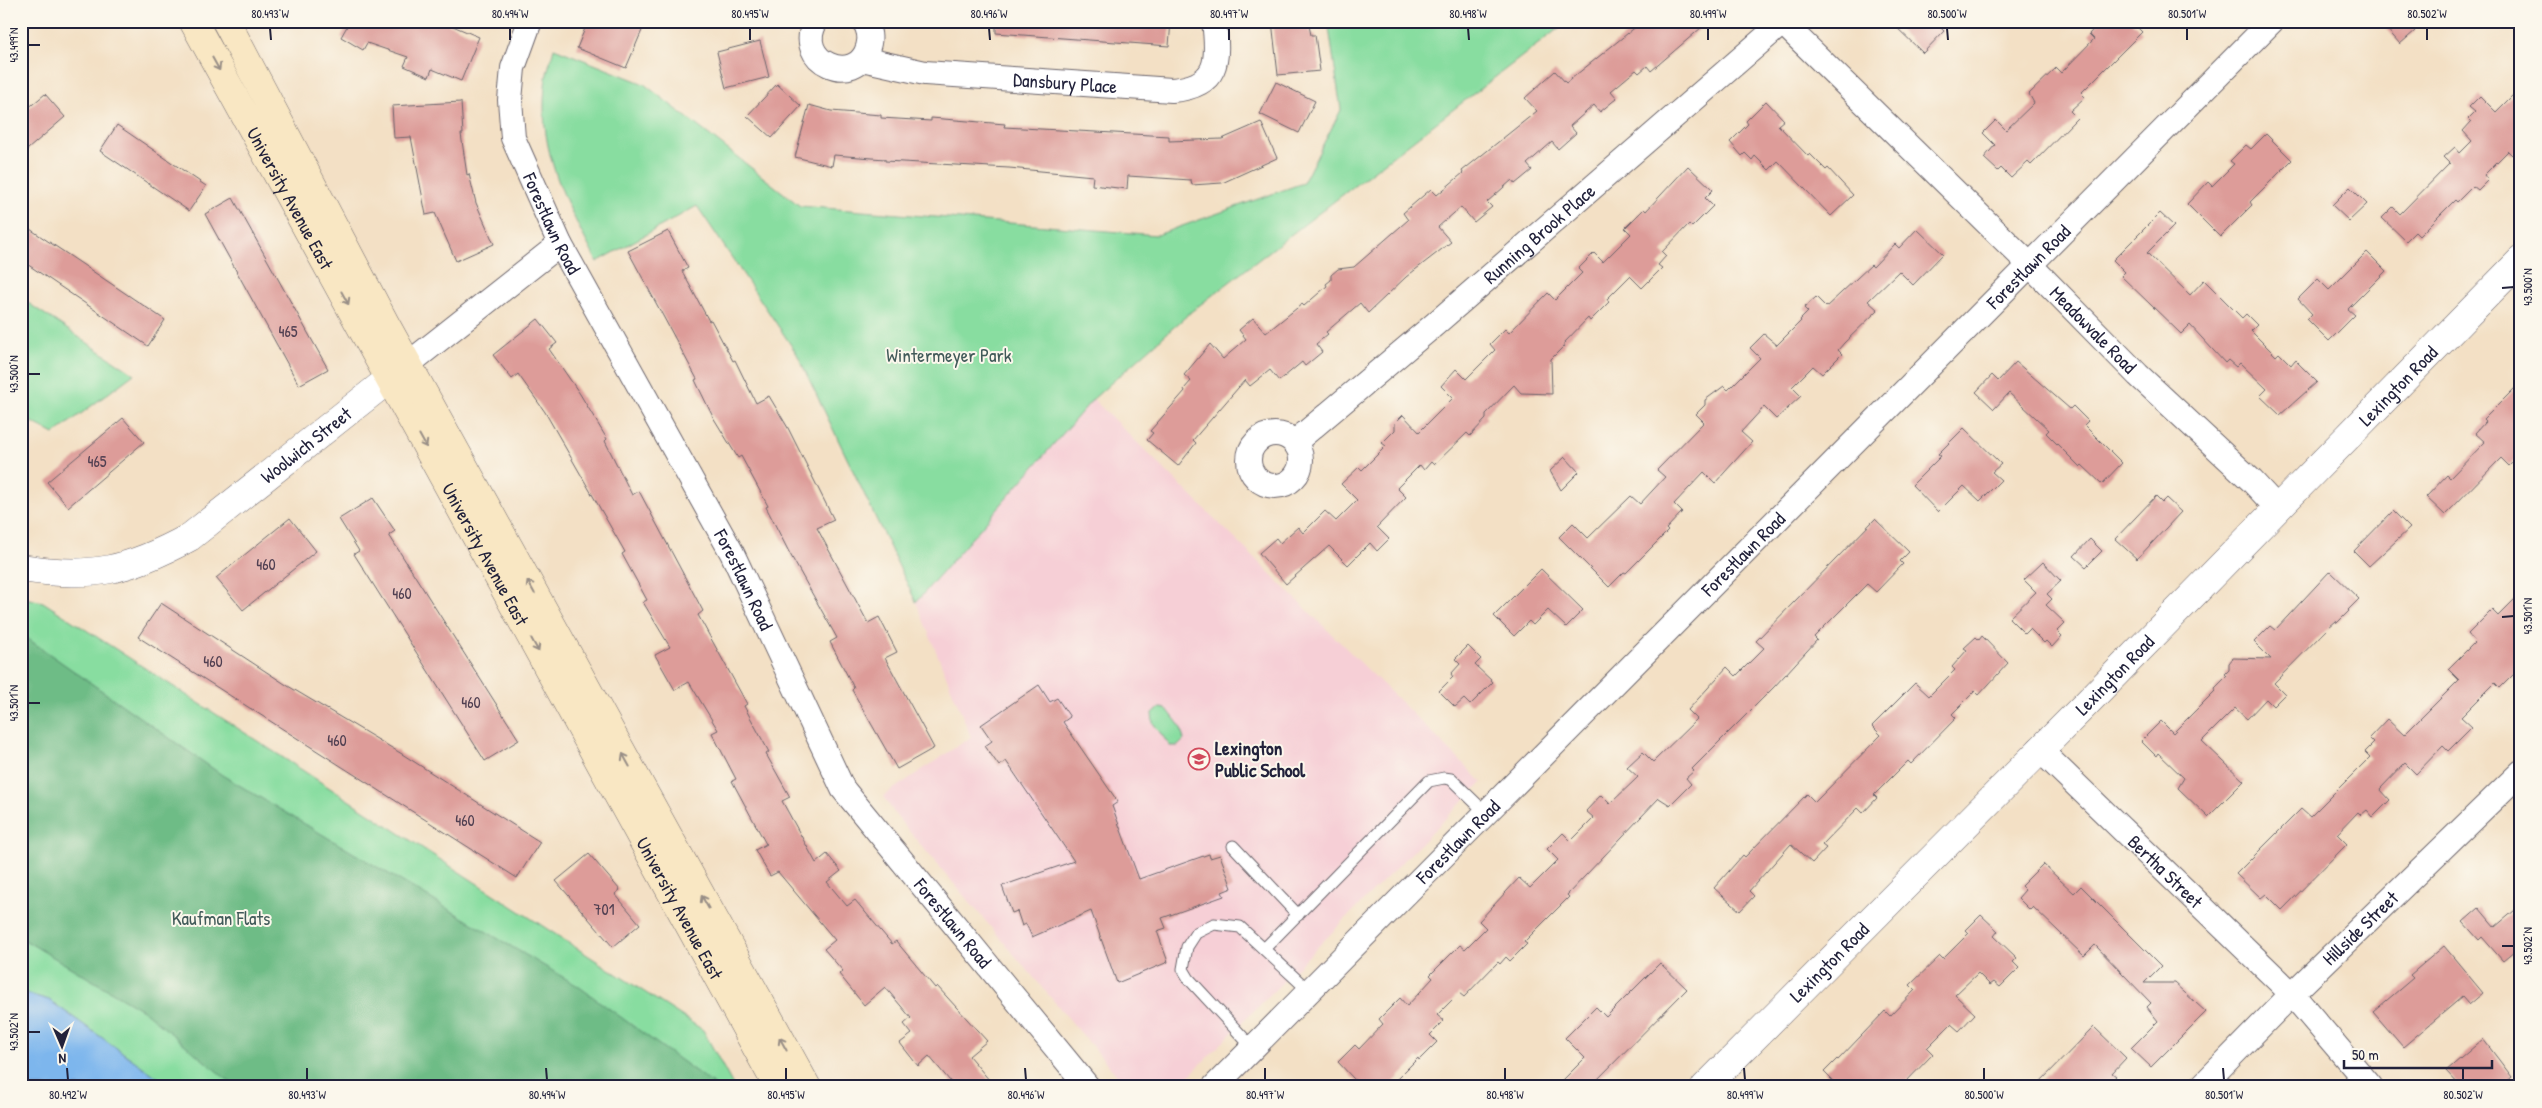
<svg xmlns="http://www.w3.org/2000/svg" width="2542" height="1108" font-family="'Patrick Hand',sans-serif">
	<rect width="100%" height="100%" fill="#fbf7ec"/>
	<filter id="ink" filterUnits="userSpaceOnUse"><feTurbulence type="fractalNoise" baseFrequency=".02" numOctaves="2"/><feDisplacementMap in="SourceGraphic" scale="10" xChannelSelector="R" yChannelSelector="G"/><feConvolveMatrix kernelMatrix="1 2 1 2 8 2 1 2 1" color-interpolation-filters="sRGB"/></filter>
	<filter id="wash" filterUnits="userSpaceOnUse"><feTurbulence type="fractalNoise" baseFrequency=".0096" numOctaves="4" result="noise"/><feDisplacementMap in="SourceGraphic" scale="20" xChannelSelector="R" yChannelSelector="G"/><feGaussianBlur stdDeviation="1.12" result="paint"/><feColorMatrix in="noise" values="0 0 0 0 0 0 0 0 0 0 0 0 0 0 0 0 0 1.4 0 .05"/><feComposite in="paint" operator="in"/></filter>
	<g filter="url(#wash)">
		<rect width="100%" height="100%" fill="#f3e0c5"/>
		<path fill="#f6cfd6" d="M1093,399l389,383 -304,305h-51l-230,-270 -14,-21 88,-59 -55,-135z"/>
		<g fill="#88dda0" stroke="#55806e">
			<path d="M1328,21h240l-376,290 -99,88 -177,203 -119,-248 -100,-148 -100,56c-30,-58 -59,-108 -52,-176 1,-13 6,-26 9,-38l90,36 156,122 357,29 146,-52 38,-73z"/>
			<path d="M25,301l109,73 -80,60 -33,-18v-112z"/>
			<path d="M21,597l22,5 660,428 31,57h-563l-122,-87 -28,-8z"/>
			<path d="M1160,708l7,1 13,17 4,14 -6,6h-8l-17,-23 -1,-10z"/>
		</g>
		<path fill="#6ebc86" stroke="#486f60" d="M21,634l201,141 356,211 139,101h-481l-92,-76 -123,-73z"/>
		<path fill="#7db6ed" stroke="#506c94" d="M21,992l28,8 122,87h-150z"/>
		<g id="blocks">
			<g fill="#dd9c99">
				<path d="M350,21h91l38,16 -18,44 -29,-12 -3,8 -25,-11 4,-9 -41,-14 -4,7 -22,-13z"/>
				<path d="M588,21h58l-20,47 -49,-20z"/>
				<path d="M996,21h175l-2,25 -173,-13z"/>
				<path d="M1272,21h36l3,14h4l5,36 -42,4z"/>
				<path d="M1643,21h66l-58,50 -4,-5 -8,7 -3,-3 -25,21 6,7 -17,14 -6,-7 -24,21 6,7 -18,16 -6,-7 -25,22 5,6 -17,14 -3,-4 -25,22 5,5 -18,15 -13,-15 -23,20 13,15 -45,35 -38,36 -8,-10 -34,29 2,2 -12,10 6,8 -17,14 -3,-4 -23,19 -9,-11 -20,16 -5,-6 -52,60 3,3 -18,23 -31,-26 6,-7 -3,-2 35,-40 -1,-2 7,-8 -7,-6 26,-31 13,15 23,-20 -7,-9 14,-12 13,15 36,-29 2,2 23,-20 -1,-2 5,-4v-5l7,-6 16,-2 54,-47 -5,-7 28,-24 6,6 26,-22 -1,-2 75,-60 -12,-13 30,-27 11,12z"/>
				<path d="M1890,21h44l10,10 -21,22z"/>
				<path d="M2101,21h30l11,11 -61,61 4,4 -15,14 7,7 -46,47 -3,-3 -17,16 -10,-10 -3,3 -14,-13 11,-13 -12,-12 13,-13 10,10 28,-27 -5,-9 27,-26 5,5 33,-34 -5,-5z"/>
				<path d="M2380,21h27l8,10 -15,13z"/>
				<path d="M760,41l9,36 -43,11 -9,-36z"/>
				<path d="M1276,82l39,19 -16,32 -39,-19z"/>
				<path d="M777,84l24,22 -29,32 -25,-22z"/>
				<path d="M2521,87v59l-9,9 -4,-4 -24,24 4,5 -10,10 -5,-4 -16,16 -2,-2 -36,36 -4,-4 -9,9 -24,-23 11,-11 7,7 50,-51 -6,-6 11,-10 5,6 12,-12 -9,-10 8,-9 -3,-3 7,-7 -6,-5 11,-11 16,16z"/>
				<path d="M45,94l20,23 -44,38v-41z"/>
				<path d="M1766,101l18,19 -6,5 30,31 2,-2 16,16 2,-2 25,27 -22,21 -53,-55 -9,9 -14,-14 -3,4 -7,-7 -3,3 -12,-14 18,-18 -2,-3z"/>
				<path d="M461,102l2,32h-2l6,41 2,-1 7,29 18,41 -38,17 -21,-48 -9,2 -15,-78 -17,1 -2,-32z"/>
				<path d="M809,105l22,6 50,4v3l50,3v-3l74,6 -1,3 165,9v5l53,-2 39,-17 16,36 -55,25 -30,2 -1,-5 -63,-4 -1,13 -35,-4 1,-9 -84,-8 -124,-7v-2l-51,-4 -2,11 -37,-9z"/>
				<path d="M117,125l89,61 -17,25 -89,-60z"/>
				<path d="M2266,134l26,26 -42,42 2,3 -32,32 -33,-33 21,-22 4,4 22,-22 -4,-3 16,-16 5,4z"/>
				<path d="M1688,166l25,24 -8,8 8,8 -21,21 -3,-3 -27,28 4,4 -8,9 4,3 -20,20 -12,-12 -23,23 2,3 -19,19 -2,-3 -24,25v3l-13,13 1,35 -31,-1 -7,-8 -28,29v5l-16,17 -3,-3 -33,32 -3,-3 -7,8 -4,-5 -23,23 9,9 -29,30 12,12 -12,12 -7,-8 -22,22 -19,-19 -43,38 -27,-31 17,-15 4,5 18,-16 5,6 22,-22 11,10 21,-21 -16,-16 18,-17 3,3 24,-24 -4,-3 13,-13v-7l8,-8 16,17 34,-34 -12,-12 15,-17 10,10 29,-29 -5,-6 15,-15 4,4 39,-40 7,7 27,-27 -4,-4 16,-16 9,9 28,-28 -6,-6 19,-19 2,2z"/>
				<path d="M2350,187l17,17 -18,17 -17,-16z"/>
				<path d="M233,198l95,171 -29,16 -94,-171z"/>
				<path d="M2160,213l14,13 -27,27 43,42 14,-15 38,38 4,-4 11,11 -6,6 25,25 3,-3 12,12 4,-5 22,22 -37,33 -20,-19 7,-7 -27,-26 -4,4 -8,-7 -3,3 -35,-38 -9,9 -60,-58 4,-4 -12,-12z"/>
				<path d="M21,223l144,97 -17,26 -127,-86z"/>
				<path d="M1917,229l26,25 -30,31 -14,-14 -31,30 10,9 -34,33 -6,7 4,4 -20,20 -9,-8 -21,21 9,9 -25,23 -12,-12 -23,25 11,10 -37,41 -11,-11 -30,32 8,8 -16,17 2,2 -42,42 -2,-1 -15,15 -50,-50 14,-14 15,15 43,-42 9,8 25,-27 -8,-7 47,-48 -8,-8 9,-9v-5l19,-14 4,4 32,-32 -10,-10 14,-14 13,11 24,-24 -1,-1 8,-8 -4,-4 12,-11 10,10 45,-42 2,2 22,-23 4,4z"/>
				<path d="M668,231l20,37 -6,3 27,50 2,-1 22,41 2,-1 21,43 13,-7 19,32 46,92 -17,8 51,95 11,-6 18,35 -12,6 49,90 -37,21 -45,-79 2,-2 -24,-46 7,-4 -47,-84 -24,-47 2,-1 -27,-50 -3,2 -25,-41 -18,-37 2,-1 -69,-128z"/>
				<path d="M2367,252l19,19 -38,38 7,6 -26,26 -22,-22 5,-5 -14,-15 20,-20 11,11z"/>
				<path d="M538,319l19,24 -8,6 31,45 27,45 -2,2 27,54 7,-4 64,120 -5,4 49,89 -3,2 25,46 -3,2 24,43 -8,4 34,62 11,-9 14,17 -14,11 20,24 8,-6 37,44 4,-3 39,47 2,-2 50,55 -18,15 26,31h-40l-26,-31 -11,10 -18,-23 12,-9 -8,-10 7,-6 -26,-31 -21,18 -25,-31 4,-3 -19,-22 11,-9 -57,-68 -8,4 -15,-26 11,-6 -34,-63 4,-2 -24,-46 6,-3 -29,-48 -14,8 -20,-35 15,-8 -27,-45 4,-2 -25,-46 3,-2 -80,-140 -27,-38 -6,5 -19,-24z"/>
				<path d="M2016,362l54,47 3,-3 15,15 -4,4 38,38 -20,21 -20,-19 -2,2 -34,-34 3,-3 -40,-37 -15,16 -18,-17 16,-17 6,6z"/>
				<path d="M2521,382v72l-12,12 -8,-8 -56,57 -19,-18 21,-22 3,3 35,-36 -10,-9 10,-11 -2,-2z"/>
				<path d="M123,418l21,24 -76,65 -21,-25z"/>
				<path d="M1964,428l37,36 -9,8 9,8 -21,21 -16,-15 -26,26 -26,-27 29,-29 -3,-2z"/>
				<path d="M1565,457l14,15 -18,18 -11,-19z"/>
				<path d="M2156,496l6,6 4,-4 15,14 -44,47 -22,-20z"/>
				<path d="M373,498l22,33 -6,4 130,205 -34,21 -131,-207 5,-3 -20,-32z"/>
				<path d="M2393,511l17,17 -41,38 -15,-15z"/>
				<path d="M290,518l26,33 -73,59 -27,-32z"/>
				<path d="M1875,519l34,33 -9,9 3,3 -27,28 -9,-8 -53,53 3,3 -43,47 -82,82 2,2 -8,7 5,6 -21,21 -11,-7 -92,97 2,2 -45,45 3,2 -17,17 -4,-4 -6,7 -2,-2 -34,35 -5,-4 -22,22 7,6 -14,14 7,7 -18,18 -1,-2 -29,29h-26l-10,-9 -15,-16 17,-17 4,4 24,-25 -4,-5 21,-21 7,8 26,-28 -3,-3 30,-30 5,4 21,-21 -7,-7 40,-43 11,10 28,-28 -11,-11 16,-16 8,8 23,-23 -8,-7 15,-16 9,9 28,-27 -11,-10 16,-15 10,10 44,-43 -9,-9 39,-43 9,9 28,-28 -8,-7z"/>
				<path d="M2090,539l12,12 -16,16 -12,-11z"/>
				<path d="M2043,562l18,19 -14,13 5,5 -6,6 19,18 -8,8 5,5 -10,11 -6,-6 -2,2 -14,-14 -5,5 -16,-16 27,-26 -12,-12z"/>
				<path d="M1541,569l42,41 -17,17 -18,-17 -15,15 -4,-4 -15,15 -20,-20z"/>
				<path d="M2330,571l29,28 -11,11 1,1 -12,12 -1,-2 -7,6 -55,56 11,11 -12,12 -7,-7 -19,20 -12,-11 -33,33 42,40 -36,36 -30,-29 6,-10 -26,-25 -2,3 -15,-15 20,-20 12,12 43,-43 -1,-2 12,-12 -2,-2 4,-4v-7l4,-5 38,1 -17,-17 16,-16 5,4z"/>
				<path d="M2521,593v74l-21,21 -5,-5 -34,34 11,10 -24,24 -5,-5 -27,28 -11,-11 -25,26 10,11 -17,17 -6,-7 -6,5 -3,-3 -21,22 10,10 -65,66 -16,-16 -5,4 -25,-24 65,-65 9,8 60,-60 -5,-5 9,-9 -5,-5 18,-19 17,16 55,-55 -11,-11 27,-27 -7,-8 24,-24 6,6z"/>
				<path d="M161,603l127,83 114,68 138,88 -23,36 -379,-241z"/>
				<path d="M1982,636l26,27 -29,32 -4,-4 -23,23 4,4 -45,46 -3,-3 -34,34 3,3 -14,15 -5,-5 -36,37 4,3 -14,15 -21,-19 -42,47 5,5 -14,15 -26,-23 29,-33 2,2 62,-63 8,8 66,-67 -9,-9 43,-43 14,13 26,-26 -3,-3 15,-17 -3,-2 12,-11 3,3z"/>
				<path d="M1468,646l13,13 -6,6 18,17 -23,23 -6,-6 -9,8 -16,-16 14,-14 -2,-3 9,-10 -5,-5z"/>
				<path d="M1039,685l11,17 7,-4 13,19 -7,5 55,80 -6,4 27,73 70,-25 1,4 10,-3 12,33 -10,4 2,4 -62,22 4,10 -9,3 11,31 -51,21 -26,-72 -59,26 -6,-13 -4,2 -5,-15 -5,2 -10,-27 72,-25 -68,-100 -7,5 -14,-20 7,-5 -11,-16z"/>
				<path d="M589,854l31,36 -5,4 25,30 -27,23 -57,-66z"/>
				<path d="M2043,864l31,29 7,-7 80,80 -17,17h30l32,29 -55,55 -20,-19 27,-27 -11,-14 4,-4 -56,-58 -11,11 -51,-49 -3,3 -12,-12 7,-8 -4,-4z"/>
				<path d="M2521,905v41l-18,15 -21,-24 -3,3 -16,-18 16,-14 16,19z"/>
				<path d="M1981,915l17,16 -4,5 23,22 -4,4 6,6 -19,19 -6,-5 -4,3 -12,-12 -23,22 20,19 -16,17 -8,-7 -24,24 6,6 -32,33h-62l-15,-15 13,-13 1,1 47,-49 5,5 25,-26 -5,-5 30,-29 3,3 26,-26 -3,-3z"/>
				<path d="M2444,946l39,47 -14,12 -7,-8 -59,50 -30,-35 40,-34 -3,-3z"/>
				<path d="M1660,963l27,26 -97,98h-34l29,-29 -20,-20 31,-31 10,10z"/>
				<path d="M2094,1027l32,31 -14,15 4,3 -10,11h-71z"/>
				<path d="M2483,1039l29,38 -11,10h-40l-15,-16z"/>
			</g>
		</g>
	</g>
	<g filter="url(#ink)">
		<use href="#blocks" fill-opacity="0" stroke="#6b646b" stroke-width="1"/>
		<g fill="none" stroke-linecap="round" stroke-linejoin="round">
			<g stroke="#6b646b" stroke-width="13">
				<g id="service">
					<path d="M1233,846l65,69"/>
					<path d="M1264,949l165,-168 15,-3 7,1 34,33"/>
					<path d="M1252,1047l-63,-68 -6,-10 4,-22 9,-14 18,-9 26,3 68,63"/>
				</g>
			</g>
			<g stroke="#6b646b" stroke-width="26">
				<g id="minor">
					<path id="s1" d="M530,21l-17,47 -3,32 3,38 47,106 172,309 111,236 245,298"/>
					<path d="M816,21c-24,41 41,67 52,26 3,-9 1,-18 -4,-26"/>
					<path id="s2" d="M1781,21l248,243 109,111 114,106 26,28"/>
					<path id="s3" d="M862,59l63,14 247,17c47,-4 47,-29 42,-69"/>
					<path d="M393,376l167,-132"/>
					<circle cx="1275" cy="460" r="26"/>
					<path id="s4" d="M1295,442l139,-117 348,-302"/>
					<path id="s5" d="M2039,749l253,245 79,93"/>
					<path id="s6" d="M1214,1087l1058,-1066"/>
					<path id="s7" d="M2201,1087l91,-93 229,-222"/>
				</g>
			</g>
			<g stroke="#6b646b" stroke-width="29">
				<g id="tertiary">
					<path id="s8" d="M21,568c70,11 107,3 169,-31l199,-158"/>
					<path id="s9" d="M1705,1087l378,-380 438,-447"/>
				</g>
			</g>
			<g stroke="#6b646b" stroke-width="29">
				<g id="secondary">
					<path id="s10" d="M193,21l585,1066"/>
					<path d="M226,21l159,302 422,764"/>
				</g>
			</g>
			<use href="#service" stroke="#fff" stroke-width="11"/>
			<use href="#minor" stroke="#fff" stroke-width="24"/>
			<use href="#tertiary" stroke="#fff" stroke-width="28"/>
			<use href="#secondary" stroke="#f9e7c3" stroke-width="28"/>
		</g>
		<defs><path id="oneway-shaft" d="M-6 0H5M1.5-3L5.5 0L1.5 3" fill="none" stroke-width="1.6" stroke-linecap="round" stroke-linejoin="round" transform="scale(1.25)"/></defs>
		<g stroke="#988e86">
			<use href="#oneway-shaft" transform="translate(216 64) rotate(61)"/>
			<use href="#oneway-shaft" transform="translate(345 298) rotate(61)"/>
			<use href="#oneway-shaft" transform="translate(423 441) rotate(61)"/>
			<use href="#oneway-shaft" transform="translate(531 587) rotate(-119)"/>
			<use href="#oneway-shaft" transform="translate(535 645) rotate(61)"/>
			<use href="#oneway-shaft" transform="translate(626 760) rotate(-119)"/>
			<use href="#oneway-shaft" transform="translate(705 902) rotate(-119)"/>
			<use href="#oneway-shaft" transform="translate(783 1044) rotate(-119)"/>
		</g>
	</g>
	<path fill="none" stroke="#22223b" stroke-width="2" d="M270,28l1,12M510,28v12M750,28v12M989,28l1,12M1229,28v12M1468,28l1,12M1708,28v12M1947,28l1,12M2187,28v12M2427,28v12M28,45h12M2502,288l12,-1M28,374h12M2502,617l12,-1M28,703h12M2502,946h12M28,1032h12M67,1068l1,12M307,1068v12M546,1068l1,12M786,1068v12M1025,1068l1,12M1265,1068v12M1505,1068v12M1744,1068l1,12M1984,1068v12M2223,1068l1,12M2463,1068v12"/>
	<defs>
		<g id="school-ring" transform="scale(1.125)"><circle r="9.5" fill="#fbf7ec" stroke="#d1495b" stroke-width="1.5"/><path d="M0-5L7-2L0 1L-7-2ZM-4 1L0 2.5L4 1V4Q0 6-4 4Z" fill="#d1495b"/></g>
	</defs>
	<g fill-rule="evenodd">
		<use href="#school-ring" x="1199" y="759"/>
	</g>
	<g text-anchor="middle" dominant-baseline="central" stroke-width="4" stroke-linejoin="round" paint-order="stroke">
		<g font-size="16" fill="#514052">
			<text x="288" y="331">465</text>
			<text x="97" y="461">465</text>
			<text x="266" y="564">460</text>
			<text x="402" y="593">460</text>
			<text x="213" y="661">460</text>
			<text x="471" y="702">460</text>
			<text x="337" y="740">460</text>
			<text x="465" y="820">460</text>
			<text x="604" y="909">701</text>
		</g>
		<g font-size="19" fill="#22223b" stroke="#fbf7ec">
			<text stroke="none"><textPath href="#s3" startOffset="205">Dansbury Place</textPath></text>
			<text stroke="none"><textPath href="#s10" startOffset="202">University Avenue East</textPath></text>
			<text stroke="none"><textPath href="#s1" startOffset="214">Forestlawn Road</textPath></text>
			<text stroke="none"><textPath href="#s4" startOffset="321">Running Brook Place</textPath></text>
			<text stroke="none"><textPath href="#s6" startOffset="1156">Forestlawn Road</textPath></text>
			<text stroke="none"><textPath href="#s2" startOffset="439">Meadowvale Road</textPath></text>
			<text stroke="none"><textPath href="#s9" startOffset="986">Lexington Road</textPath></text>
			<text stroke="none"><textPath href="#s8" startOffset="324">Woolwich Street</textPath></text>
			<text stroke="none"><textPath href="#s6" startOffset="751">Forestlawn Road</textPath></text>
			<text stroke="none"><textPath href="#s10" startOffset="608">University Avenue East</textPath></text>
			<text stroke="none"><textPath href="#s1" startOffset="619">Forestlawn Road</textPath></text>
			<text stroke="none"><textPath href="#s9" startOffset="581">Lexington Road</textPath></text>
			<text stroke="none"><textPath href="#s6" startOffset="346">Forestlawn Road</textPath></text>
			<text stroke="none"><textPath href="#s5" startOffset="176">Bertha Street</textPath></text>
			<text stroke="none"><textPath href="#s10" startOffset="1012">University Avenue East</textPath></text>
			<text stroke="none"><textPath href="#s1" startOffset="1024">Forestlawn Road</textPath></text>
			<text stroke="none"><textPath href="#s7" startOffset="225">Hillside Street</textPath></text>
			<text stroke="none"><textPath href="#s9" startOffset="176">Lexington Road</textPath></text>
		</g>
		<g font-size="19" fill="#415a59" stroke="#fbf7ec">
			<text x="949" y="355">Wintermeyer Park</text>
			<text x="221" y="918">Kaufman Flats</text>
		</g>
		<g font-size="19" font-weight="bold" fill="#22223b" stroke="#fbf7ec" text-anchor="start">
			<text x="1215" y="748">Lexington<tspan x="1215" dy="22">Public School</tspan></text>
		</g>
	</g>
	<rect width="2542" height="1108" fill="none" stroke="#fbf7ec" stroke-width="55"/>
	<g transform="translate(62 1046) rotate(178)" stroke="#fbf7ec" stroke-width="4" paint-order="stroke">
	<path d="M0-4L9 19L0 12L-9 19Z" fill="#22223b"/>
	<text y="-8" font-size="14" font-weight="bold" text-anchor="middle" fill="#22223b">N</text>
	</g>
	<path d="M2344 1060v8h148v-8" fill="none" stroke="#22223b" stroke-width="2.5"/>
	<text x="2352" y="1060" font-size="15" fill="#22223b" stroke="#fbf7ec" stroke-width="4" paint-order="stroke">50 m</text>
	<rect x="28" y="28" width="2486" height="1052" fill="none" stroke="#22223b" stroke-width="2"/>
	<g font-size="12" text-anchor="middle" fill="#22223b">
		<text x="270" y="18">80.493°W</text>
		<text x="510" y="18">80.494°W</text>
		<text x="750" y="18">80.495°W</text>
		<text x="989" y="18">80.496°W</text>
		<text x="1229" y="18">80.497°W</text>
		<text x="1468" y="18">80.498°W</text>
		<text x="1708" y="18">80.499°W</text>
		<text x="1947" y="18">80.500°W</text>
		<text x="2187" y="18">80.501°W</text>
		<text x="2427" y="18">80.502°W</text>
		<text transform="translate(14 45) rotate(-90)" y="4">43.499°N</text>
		<text transform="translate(2528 287) rotate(-90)" y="4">43.500°N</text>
		<text transform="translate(14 374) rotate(-90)" y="4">43.500°N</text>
		<text transform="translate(2528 616) rotate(-90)" y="4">43.501°N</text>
		<text transform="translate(14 703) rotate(-90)" y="4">43.501°N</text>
		<text transform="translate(2528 946) rotate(-90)" y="4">43.502°N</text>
		<text transform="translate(14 1032) rotate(-90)" y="4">43.502°N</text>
		<text x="68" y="1099">80.492°W</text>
		<text x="307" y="1099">80.493°W</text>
		<text x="547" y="1099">80.494°W</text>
		<text x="786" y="1099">80.495°W</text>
		<text x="1026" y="1099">80.496°W</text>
		<text x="1265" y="1099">80.497°W</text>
		<text x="1505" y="1099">80.498°W</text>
		<text x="1745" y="1099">80.499°W</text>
		<text x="1984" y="1099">80.500°W</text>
		<text x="2224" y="1099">80.501°W</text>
		<text x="2463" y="1099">80.502°W</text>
	</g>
</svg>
